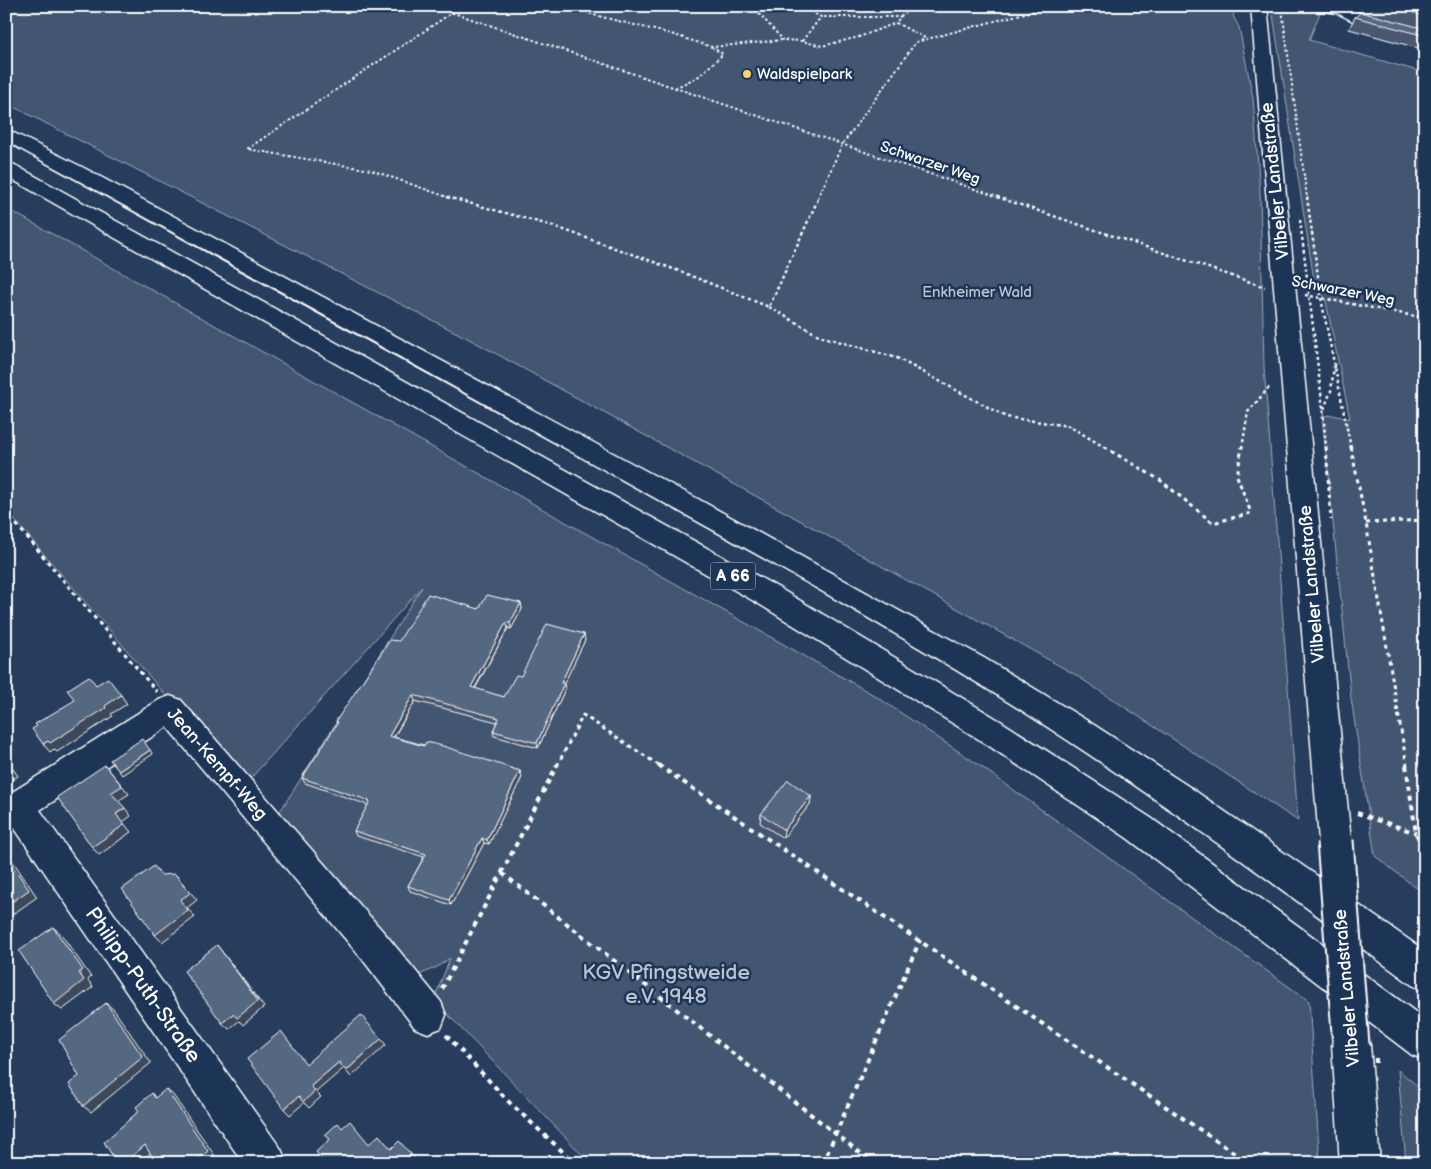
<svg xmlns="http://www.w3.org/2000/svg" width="1431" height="1169" font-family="'Balsamiq Sans',sans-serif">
	<rect width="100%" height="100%" fill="#263d5e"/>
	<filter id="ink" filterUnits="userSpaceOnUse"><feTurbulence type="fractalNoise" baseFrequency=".02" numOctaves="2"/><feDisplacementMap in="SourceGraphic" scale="10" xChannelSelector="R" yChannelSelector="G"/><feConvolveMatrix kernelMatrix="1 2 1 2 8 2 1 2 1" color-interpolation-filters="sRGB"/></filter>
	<g filter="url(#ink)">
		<g fill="#425672" stroke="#a0aab8">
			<path d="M6,6h1231l-4,10 6,11 14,71 7,94 4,174 34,455 -224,-147 -282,-158 -319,-175 -467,-238z"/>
			<path d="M1293,7l27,6 -11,27 116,33v818l-10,-4 -40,-31 -24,-158 -29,-282 11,-1 17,4 -25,-122 -10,-10 -42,-272v-6z"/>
			<path d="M6,208l868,487 102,68 333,238 11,162h-730l-156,-163 16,-42 -13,9 -20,9 -138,-163 143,-226 -178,199 -238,-276z"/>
			<path d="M1398,1070l27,22v71h-19z"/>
		</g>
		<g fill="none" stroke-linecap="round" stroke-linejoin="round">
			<g stroke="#fff" stroke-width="3">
				<g id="minor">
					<path d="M1308,6h50l-4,4 13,6 58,15v10l-70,-19 -18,-9 -26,-4z"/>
					<path d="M170,696l11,4 206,236 54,66 5,13 -5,13 -13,5 -13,-5 -52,-68 -196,-233 -127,83 241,339 6,14h-44l-230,-337 -7,2v-32l153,-96z"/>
				</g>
			</g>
			<g stroke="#fff" stroke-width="3">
				<g id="major">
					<path d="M1251,6h16l84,835 -4,11 -12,4 -12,-4 -4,-11z"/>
					<path d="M1351,1026l13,6 6,13 10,118h-40l-8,-118 6,-13z"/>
				</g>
			</g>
			<g stroke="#fff" stroke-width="3">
				<g id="highway">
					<path d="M6,129l78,39 614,331 286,159 107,65 100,65 234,163v40l-13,-6c-128,-94 -256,-189 -391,-275 -146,-92 -299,-175 -451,-259 -187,-104 -375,-207 -564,-310z"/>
					<path d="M6,162l7,2 766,424 223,134 149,96 274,201v41l-13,-5 -285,-217 -147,-98 -221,-136 -753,-428z"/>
				</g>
			</g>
			<g stroke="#fff" stroke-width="2" stroke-dasharray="2.5 2.5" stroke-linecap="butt">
				<path d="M433,6l568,192"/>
				<path d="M571,6l23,9 77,19 41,13 71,-7 19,1 20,5 37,-9 37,-14"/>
				<path d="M752,6l31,34"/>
				<path d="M802,6l19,11h79"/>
				<path d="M914,6l-14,11 -4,6 31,16"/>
				<path d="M1279,6l3,3 25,189"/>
				<path d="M802,41l19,-24"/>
				<path d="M675,88l24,-12 24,-22 -10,-6"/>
				<path d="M450,198l-79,-28 -124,-21 215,-143"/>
				<path d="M818,198l24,-53 74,-103 135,-36"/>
			</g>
			<g stroke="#fff" stroke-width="2.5" stroke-dasharray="3 3" stroke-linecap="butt">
				<path d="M447,197l106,29 126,45 90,36 50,-110"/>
				<path d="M997,197l268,90"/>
				<path d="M1307,197l14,101 30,150"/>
				<path d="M1300,220l23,189 3,39"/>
				<path d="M1305,295l120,23"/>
				<path d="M769,307l51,29 77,22 109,59 63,9 37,22"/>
				<path d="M1324,409l7,-18 3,-25"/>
				<path d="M1242,448l6,-36 23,-27"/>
			</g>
			<g stroke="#fff" stroke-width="3" stroke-dasharray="4 4" stroke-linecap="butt">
				<path d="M1104,447l56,33 53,43 38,-10 -14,-37 5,-29"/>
				<path d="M1326,447l5,73"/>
				<path d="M1351,447l15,76 41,243"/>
				<path d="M6,512l151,180"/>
				<path d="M1366,523l59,-3"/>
				<path d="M557,766l26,-51 77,51"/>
			</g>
			<g stroke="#fff" stroke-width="4" stroke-dasharray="5 5" stroke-linecap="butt">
				<path d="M658,765l581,391"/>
				<path d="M1406,765l10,68 9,20"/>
				<path d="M1357,813l59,20"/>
				<path d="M502,873l371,290"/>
				<path d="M442,989l115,-224"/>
				<path d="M446,1035l65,69 64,59"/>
				<path d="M823,1163l97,-223"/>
			</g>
			<use href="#minor" fill="#1d3557" fill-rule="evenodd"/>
			<use href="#major" fill="#1d3557" fill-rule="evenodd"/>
			<use href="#highway" fill="#1d3557" fill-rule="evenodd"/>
			<g stroke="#fff" stroke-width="39" stroke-linecap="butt">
				<path id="major-bridge" d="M1335,841l16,204"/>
			</g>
			<path stroke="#fff" stroke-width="4" stroke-dasharray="5 5" stroke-linecap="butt" d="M1376,1058v9"/>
			<use href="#major-bridge" stroke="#1d3557" stroke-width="35"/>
		</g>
		<g fill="#49596f" stroke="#fff">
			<path d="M1373,6h52v44l-76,-21 6,-12 14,-3z"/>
			<path d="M521,603l1,6 -11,20 -3,-1 -33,61 29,8 17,-21 64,-36 -21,43 1,6 -27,59 -44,-12 -1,-5 4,-9 -82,-21 -21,36 126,34 2,6 -33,67 -5,-1 -33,62 -41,-14 -2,-5 16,-29 -68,-21 -2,-5 14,-26 -63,-22 -3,-5 35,-54 -1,-3 63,-80 80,-32z"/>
			<path d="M811,796l-1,8 -27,34 -23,-15 1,-9z"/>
		</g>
		<g fill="#3c485a" stroke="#fff">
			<path d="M521,603l1,6 -11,20 -1,-6z"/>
			<path d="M506,623l2,5 -36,65 -1,-6z"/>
			<path d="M584,634l1,6 -23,48 -1,-5z"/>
			<path d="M564,683l1,6 -27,59 -1,-5z"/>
			<path d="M121,695l6,9 -16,10 2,2 -56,36 -3,-3 -4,3 -7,-8z"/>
			<path d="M413,695l2,6 -24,40 -2,-5z"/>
			<path d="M150,750l3,4 -31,21 -3,-4z"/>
			<path d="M6,759l12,17 -12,8z"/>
			<path d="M105,765l24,29 -11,7 -7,-8z"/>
			<path d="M520,771l2,6 -33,67 -2,-4z"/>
			<path d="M811,796l-1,8 -27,34 1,-8z"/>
			<path d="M125,808l6,8 -8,6 8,10 -32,23 -7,-8 24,-33z"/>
			<path d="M482,838l2,5 -33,62 -2,-5z"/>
			<path d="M6,854l4,3 27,40 -31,22z"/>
			<path d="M175,874l22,26 -10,8 8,9 -33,25 -7,-7 25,-35z"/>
			<path d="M53,927l8,7 30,43 -3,3 5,7 -31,23 -8,-6z"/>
			<path d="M217,945l47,62 -21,18 -4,-4 -10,8 -7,-6 11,-9z"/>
			<path d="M106,1003l8,7 37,53 -60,49 -8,-6z"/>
			<path d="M381,1039l5,6 -35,32 -5,-6z"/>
			<path d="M339,1062l5,6 -28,24 5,5 -12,11 -5,-5 -14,12 -6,-6z"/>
			<path d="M166,1089l7,6 42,61 -7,7h-13z"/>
			<path d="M145,1145l8,6 -14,12h-15z"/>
			<path d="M411,1154l5,6 -4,3h-9z"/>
		</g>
		<g fill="#556781" stroke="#fff">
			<path d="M1388,6h37v10z"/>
			<path d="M1361,12l64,17v7l-70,-19z"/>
			<path d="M428,594l51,15 8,-14 34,8 -11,20h-4l-35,64 33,10 12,-22 5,1 26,-52 37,10 -23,49h3l-27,60 -44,-12 6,-13 -86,-23 -24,41 35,10 2,-4 17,4 77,25 -33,69 -5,-2 -33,62 -41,-14 18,-32 -72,-23 16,-30 -68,-23 36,-56 -2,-1 54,-81 9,1z"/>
			<path d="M89,676l7,9 12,-7 13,17 -16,11 1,2 -56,35 -2,-2 -5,3 -11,-15 5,-3 -2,-2 40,-24 -8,-10z"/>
			<path d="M142,739l8,11 -31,21 -9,-11z"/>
			<path d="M6,762l5,7 -5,3z"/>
			<path d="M105,765l17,21 -11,7 14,15 -9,6 8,11 -32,22 -35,-50z"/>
			<path d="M788,780l23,16 -27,34 -23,-16z"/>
			<path d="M6,856l23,34 -23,16z"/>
			<path d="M154,866l7,9 14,-1 15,19 -10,7 8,10 -33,25 -33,-46z"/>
			<path d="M53,927l30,43 -4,3 5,7 -30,24 -35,-53z"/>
			<path d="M217,945l41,56 -21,17 -4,-4 -11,9 -38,-52z"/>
			<path d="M106,1003l37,54 -60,49 -14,-22 10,-8 -20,-36z"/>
			<path d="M361,1015l20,24 -35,32 -7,-9 -28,24 4,5 -12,11 -4,-6 -15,13 -37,-50 34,-28 25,33z"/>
			<path d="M166,1089l42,62 -13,12h-39l-11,-18 -21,18h-7l-13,-21 35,-31 -3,-4 16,-14 3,5z"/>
			<path d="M350,1121l19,23 10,-9 12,14 8,-8 12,13 -8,9h-78l-9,-11 14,-13 -5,-4 13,-12 4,5z"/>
		</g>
	</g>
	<circle fill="#ffd166" stroke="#1d3557" stroke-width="2" cx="747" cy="74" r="5"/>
	<g text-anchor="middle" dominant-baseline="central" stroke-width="5" stroke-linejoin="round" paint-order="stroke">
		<g font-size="15" fill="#fff" stroke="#1d3557" text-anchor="start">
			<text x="757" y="74">Waldspielpark</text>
		</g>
		<g font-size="15" fill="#fff" stroke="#1d3557">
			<text transform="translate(930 163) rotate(19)">Schwarzer Weg</text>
			<text transform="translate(1343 291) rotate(11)">Schwarzer Weg</text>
		</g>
		<g font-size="15" fill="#bdc4ce" stroke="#1d3557">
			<text x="977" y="292">Enkheimer Wald</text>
		</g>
		<rect fill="#1d3557" stroke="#bbc2cd" stroke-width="1" x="710.5" y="562.5" width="45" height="27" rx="4"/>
		<g font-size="16" font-weight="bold" fill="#fff">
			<text x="733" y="576">A 66</text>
		</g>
		<g font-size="18" fill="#fff" stroke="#1d3557">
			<text transform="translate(1275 181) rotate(-96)">Vilbeler Landstraße</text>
			<text transform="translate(1312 584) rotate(-95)">Vilbeler Landstraße</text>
			<text transform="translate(217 764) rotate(49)">Jean-Kempf-Weg</text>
			<text transform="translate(1347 988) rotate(-95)">Vilbeler Landstraße</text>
		</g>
		<g font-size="21" fill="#bdc4ce" stroke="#1d3557">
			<text x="666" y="972">KGV Pfingstweide<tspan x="666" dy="24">e.V. 1948</tspan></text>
		</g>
		<g font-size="21" fill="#fff" stroke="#1d3557">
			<text transform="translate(143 985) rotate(55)">Philipp-Puth-Straße</text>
		</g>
	</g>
	<rect width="1431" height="1169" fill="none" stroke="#1d3557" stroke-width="25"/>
	<rect x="12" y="12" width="1406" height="1144" fill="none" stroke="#fff" stroke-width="2" filter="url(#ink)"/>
</svg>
